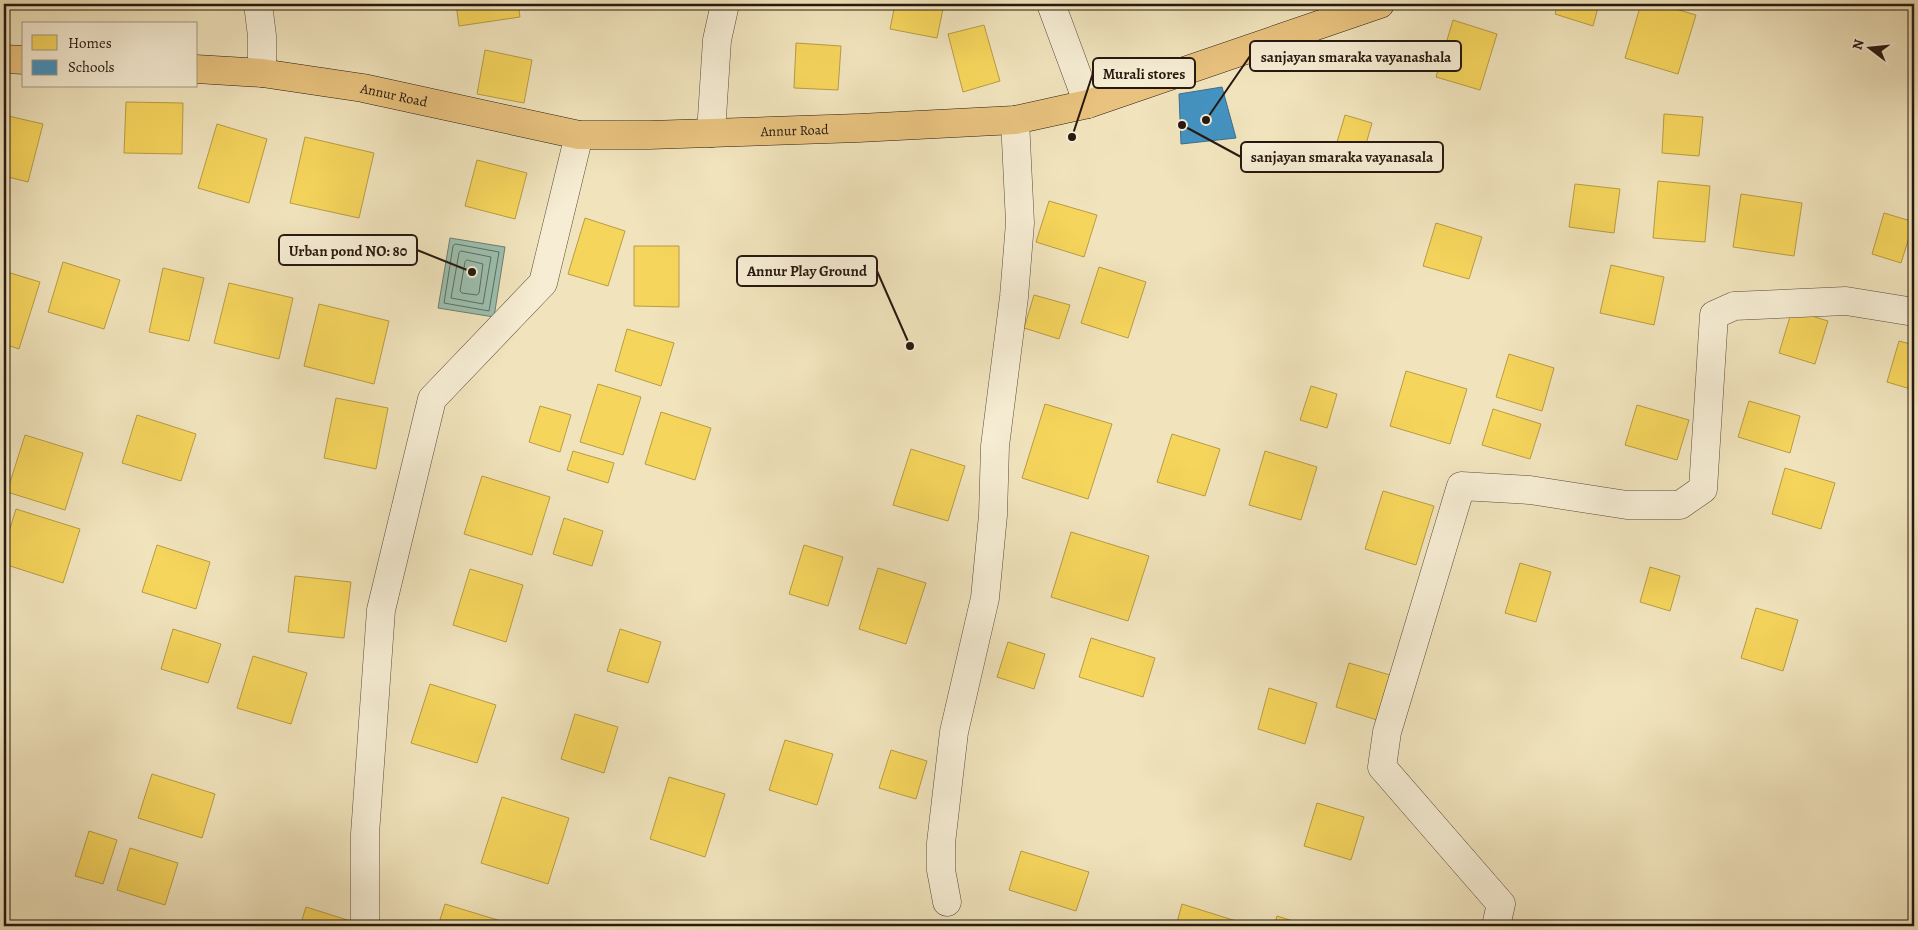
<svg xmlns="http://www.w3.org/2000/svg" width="1918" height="930" font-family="Alegreya,serif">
	<rect width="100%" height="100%" fill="#f1e4bd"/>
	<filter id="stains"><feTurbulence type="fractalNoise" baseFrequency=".004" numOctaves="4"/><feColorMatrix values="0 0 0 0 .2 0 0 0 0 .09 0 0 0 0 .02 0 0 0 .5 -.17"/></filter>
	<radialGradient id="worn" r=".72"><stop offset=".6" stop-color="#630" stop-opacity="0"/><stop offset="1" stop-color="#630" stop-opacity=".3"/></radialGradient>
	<path fill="#9bbfaf" stroke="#6d7c6f" d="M450,238l55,9 -11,70 -56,-9z"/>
	<g fill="#f6d55c" stroke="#b89c45">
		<path d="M456,4h62l2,13 -61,9z"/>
		<path d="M895,4h49l-7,34 -47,-9z"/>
		<path d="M1558,4h41l-6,22 -38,-12z"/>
		<path d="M1641,4h18l37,11 -18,59 -53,-16z"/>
		<path d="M1453,20l44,14 -17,56 -44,-13z"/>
		<path d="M984,25l16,56 -37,11 -15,-58z"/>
		<path d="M796,43l45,3 -3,44 -44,-2z"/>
		<path d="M485,50l47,10 -8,43 -47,-9z"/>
		<path d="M126,102l57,1 -1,51 -58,-1z"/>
		<path d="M1664,114l39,3 -4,39 -37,-3z"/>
		<path d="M4,115l39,9 -15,58 -24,-6z"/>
		<path d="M1345,115l27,8 -10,35 -27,-9z"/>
		<path d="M217,124l50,15 -18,64 -51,-15z"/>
		<path d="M305,137l69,16 -15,65 -69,-15z"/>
		<path d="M477,160l50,13 -12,46 -50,-13z"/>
		<path d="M1658,181l52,5 -5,56 -52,-4z"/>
		<path d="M1575,184l45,5 -6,44 -45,-6z"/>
		<path d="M1741,194l61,9 -8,53 -61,-9z"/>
		<path d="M1049,201l48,14 -13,42 -48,-15z"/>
		<path d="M1884,213l30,9 -13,41 -29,-9z"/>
		<path d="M585,218l40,13 -17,55 -40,-12z"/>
		<path d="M1436,223l46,14 -13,42 -46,-13z"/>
		<path d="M634,246h45v61l-45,-1z"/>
		<path d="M63,262l57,18 -16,49 -56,-17z"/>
		<path d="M1611,265l53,12 -10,48 -54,-12z"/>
		<path d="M1099,267l47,15 -18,56 -47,-15z"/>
		<path d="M163,268l41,10 -15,63 -40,-9z"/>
		<path d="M4,271l36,11 -21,67 -15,-5z"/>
		<path d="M229,283l64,15 -14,61 -65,-16z"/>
		<path d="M1034,295l36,10 -11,34 -35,-11z"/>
		<path d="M319,304l70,17 -15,63 -70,-18z"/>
		<path d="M1792,310l36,11 -13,43 -36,-11z"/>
		<path d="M627,329l47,14 -13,43 -46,-15z"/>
		<path d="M1899,341l15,4v45l-27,-8z"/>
		<path d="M1509,354l45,14 -12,43 -46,-14z"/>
		<path d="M1406,371l61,18 -17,55 -60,-18z"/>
		<path d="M598,384l43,13 -18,58 -43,-13z"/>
		<path d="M1311,386l26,8 -10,34 -27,-8z"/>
		<path d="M336,398l52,10 -12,61 -52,-11z"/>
		<path d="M1749,401l51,15 -10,37 -52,-16z"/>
		<path d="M1045,404l67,20 -24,75 -66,-21z"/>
		<path d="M1637,405l52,15 -12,40 -52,-15z"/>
		<path d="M540,406l31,9 -11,37 -31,-10z"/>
		<path d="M1493,409l48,15 -11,35 -48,-14z"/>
		<path d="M661,412l50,16 -16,52 -50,-16z"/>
		<path d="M137,415l59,19 -15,47 -59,-18z"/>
		<path d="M1172,434l48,15 -15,47 -48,-14z"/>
		<path d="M25,435l58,18 -18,57 -58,-18z"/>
		<path d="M911,449l54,17 -17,55 -55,-16z"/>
		<path d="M573,451l41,12 -6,20 -41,-13z"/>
		<path d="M1265,451l52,16 -16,53 -52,-15z"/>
		<path d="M1785,468l50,15 -14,46 -49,-15z"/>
		<path d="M482,476l68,21 -18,58 -68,-21z"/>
		<path d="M1383,491l51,15 -18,59 -51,-16z"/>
		<path d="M16,509l64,20 -17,54 -59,-19v-16z"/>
		<path d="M564,518l39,13 -11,35 -39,-12z"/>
		<path d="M1071,532l78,24 -21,65 -77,-24z"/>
		<path d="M157,545l53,17 -14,47 -54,-17z"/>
		<path d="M804,545l39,12 -15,49 -39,-12z"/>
		<path d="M1520,563l31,9 -15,50 -31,-9z"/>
		<path d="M1650,567l30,9 -10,35 -30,-9z"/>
		<path d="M878,568l48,15 -20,61 -47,-15z"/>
		<path d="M470,569l53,16 -17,57 -53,-17z"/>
		<path d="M295,576l56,6 -7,56 -56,-6z"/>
		<path d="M1756,608l42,12 -15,51 -42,-13z"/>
		<path d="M173,629l48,15 -13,39 -47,-14z"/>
		<path d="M620,629l41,13 -13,41 -41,-12z"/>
		<path d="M1091,638l64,20 -12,39 -64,-20z"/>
		<path d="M1008,642l37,12 -11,35 -37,-12z"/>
		<path d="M253,656l54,17 -16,51 -54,-16z"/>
		<path d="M1349,663l41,12 -13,45 -41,-13z"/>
		<path d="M430,684l66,21 -19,58 -66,-20z"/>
		<path d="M1269,688l48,15 -12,41 -47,-15z"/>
		<path d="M575,714l43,13 -14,46 -43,-14z"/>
		<path d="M785,740l48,14 -16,51 -48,-15z"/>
		<path d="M891,750l36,11 -11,38 -37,-11z"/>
		<path d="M152,774l63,20 -13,44 -64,-20z"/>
		<path d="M669,777l56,17 -20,63 -55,-18z"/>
		<path d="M502,797l67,21 -21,66 -67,-21z"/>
		<path d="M1317,803l47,14 -13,43 -47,-14z"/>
		<path d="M89,831l28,9 -14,44 -28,-8z"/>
		<path d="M130,848l48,15 -13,42 -48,-15z"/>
		<path d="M1021,851l68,21 -13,39 -67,-21z"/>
		<path d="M445,904l56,17 -1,5h-62z"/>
		<path d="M1182,904l54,17 -2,5h-58z"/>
		<path d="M306,907l51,16 -2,3h-55z"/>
		<path d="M1277,916l32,10h-35z"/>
	</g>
	<path fill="#4393c3" stroke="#3b6e8d" d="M1222,87l14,51 -55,6 -2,-50z"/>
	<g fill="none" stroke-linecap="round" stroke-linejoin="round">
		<g stroke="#616c5f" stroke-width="1">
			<path d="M456,244l43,8 -10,59 -45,-8 9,-57z"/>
			<path d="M461,251l30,6 -8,47 -32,-6 8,-45z"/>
			<path d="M467,260l16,4 -4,29 -2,2 -15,-2 -2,-2 5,-29z"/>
		</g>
		<g stroke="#5a4b3a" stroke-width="29">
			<g id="minor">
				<path d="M258,4l4,32v37"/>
				<path d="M1051,4l37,100"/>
				<path d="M711,133l6,-93 8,-36"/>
				<path d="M947,902l-6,-32v-27l13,-111 31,-134 8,-83 2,-69 19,-149 6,-74 -5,-103"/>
				<path d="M365,926v-92l16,-224 51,-211 111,-116 36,-148"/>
				<path d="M1496,926l5,-22 -119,-137 5,-35 74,-246 69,4 97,15h53l23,-16 11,-174 20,-9 112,-5 68,11"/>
			</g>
		</g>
		<g stroke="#27180f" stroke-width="29">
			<g id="major">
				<path d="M4,59l20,1"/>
				<path id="s1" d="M196,69l66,4 101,15 216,47h70l210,-7 156,-8 73,-16 292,-100"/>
			</g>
		</g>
		<use href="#minor" stroke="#f6edd4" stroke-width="28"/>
		<use href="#major" stroke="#e8c27e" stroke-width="28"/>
	</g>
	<g text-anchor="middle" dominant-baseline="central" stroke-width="5" stroke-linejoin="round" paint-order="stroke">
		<g font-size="14" fill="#27180f" stroke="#f6edd4">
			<text stroke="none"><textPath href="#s1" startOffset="200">Annur Road</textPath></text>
			<text stroke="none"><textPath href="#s1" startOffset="605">Annur Road</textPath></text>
		</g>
	</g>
	<path fill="none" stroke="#27180f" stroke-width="2" d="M1206 120L1250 56M1072 137L1093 73M1182 125L1241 157M472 272L417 250M910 346L877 271"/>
	<g fill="#27180f" stroke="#f6edd4" stroke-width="2">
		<circle cx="1206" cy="120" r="5"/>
		<circle cx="1072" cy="137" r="5"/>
		<circle cx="1182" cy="125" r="5"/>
		<circle cx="472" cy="272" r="5"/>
		<circle cx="910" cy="346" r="5"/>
	</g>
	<g fill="#f6edd4" stroke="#27180f" stroke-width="2">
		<rect x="1250" y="41" width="211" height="30" rx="5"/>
		<rect x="1093" y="58" width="102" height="30" rx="5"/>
		<rect x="1241" y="142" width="202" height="30" rx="5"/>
		<rect x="279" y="235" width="138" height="30" rx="5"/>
		<rect x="737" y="256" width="140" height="30" rx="5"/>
	</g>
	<g font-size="15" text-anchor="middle" font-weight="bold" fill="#27180f">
		<text x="1356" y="62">sanjayan smaraka vayanashala</text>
		<text x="1144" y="79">Murali stores</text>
		<text x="1342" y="162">sanjayan smaraka vayanasala</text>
		<text x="348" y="256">Urban pond NO: 80</text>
		<text x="807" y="276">Annur Play Ground</text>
	</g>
	<rect width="1918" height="930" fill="none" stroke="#f1e4bd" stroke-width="20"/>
	<rect x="5" y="5" width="1908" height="920" fill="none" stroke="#27180f" stroke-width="2.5"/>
	<rect x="10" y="10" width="1898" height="910" fill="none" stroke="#27180f"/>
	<rect x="22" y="22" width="175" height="65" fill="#f6edd4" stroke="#a39885"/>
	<rect x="32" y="35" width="25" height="15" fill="#f6d55c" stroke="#a39885"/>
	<text x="68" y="48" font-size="15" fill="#27180f">Homes</text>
	<rect x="32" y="60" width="25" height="15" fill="#4393c3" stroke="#a39885"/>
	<text x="68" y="72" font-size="15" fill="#27180f">Schools</text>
	<g transform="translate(1870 48) rotate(286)" stroke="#f6edd4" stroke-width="4" paint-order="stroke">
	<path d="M0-4L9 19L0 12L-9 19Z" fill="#27180f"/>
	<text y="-8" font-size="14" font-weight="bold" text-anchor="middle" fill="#27180f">N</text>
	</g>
	<rect width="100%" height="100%" filter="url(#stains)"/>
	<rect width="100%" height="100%" fill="url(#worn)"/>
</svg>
